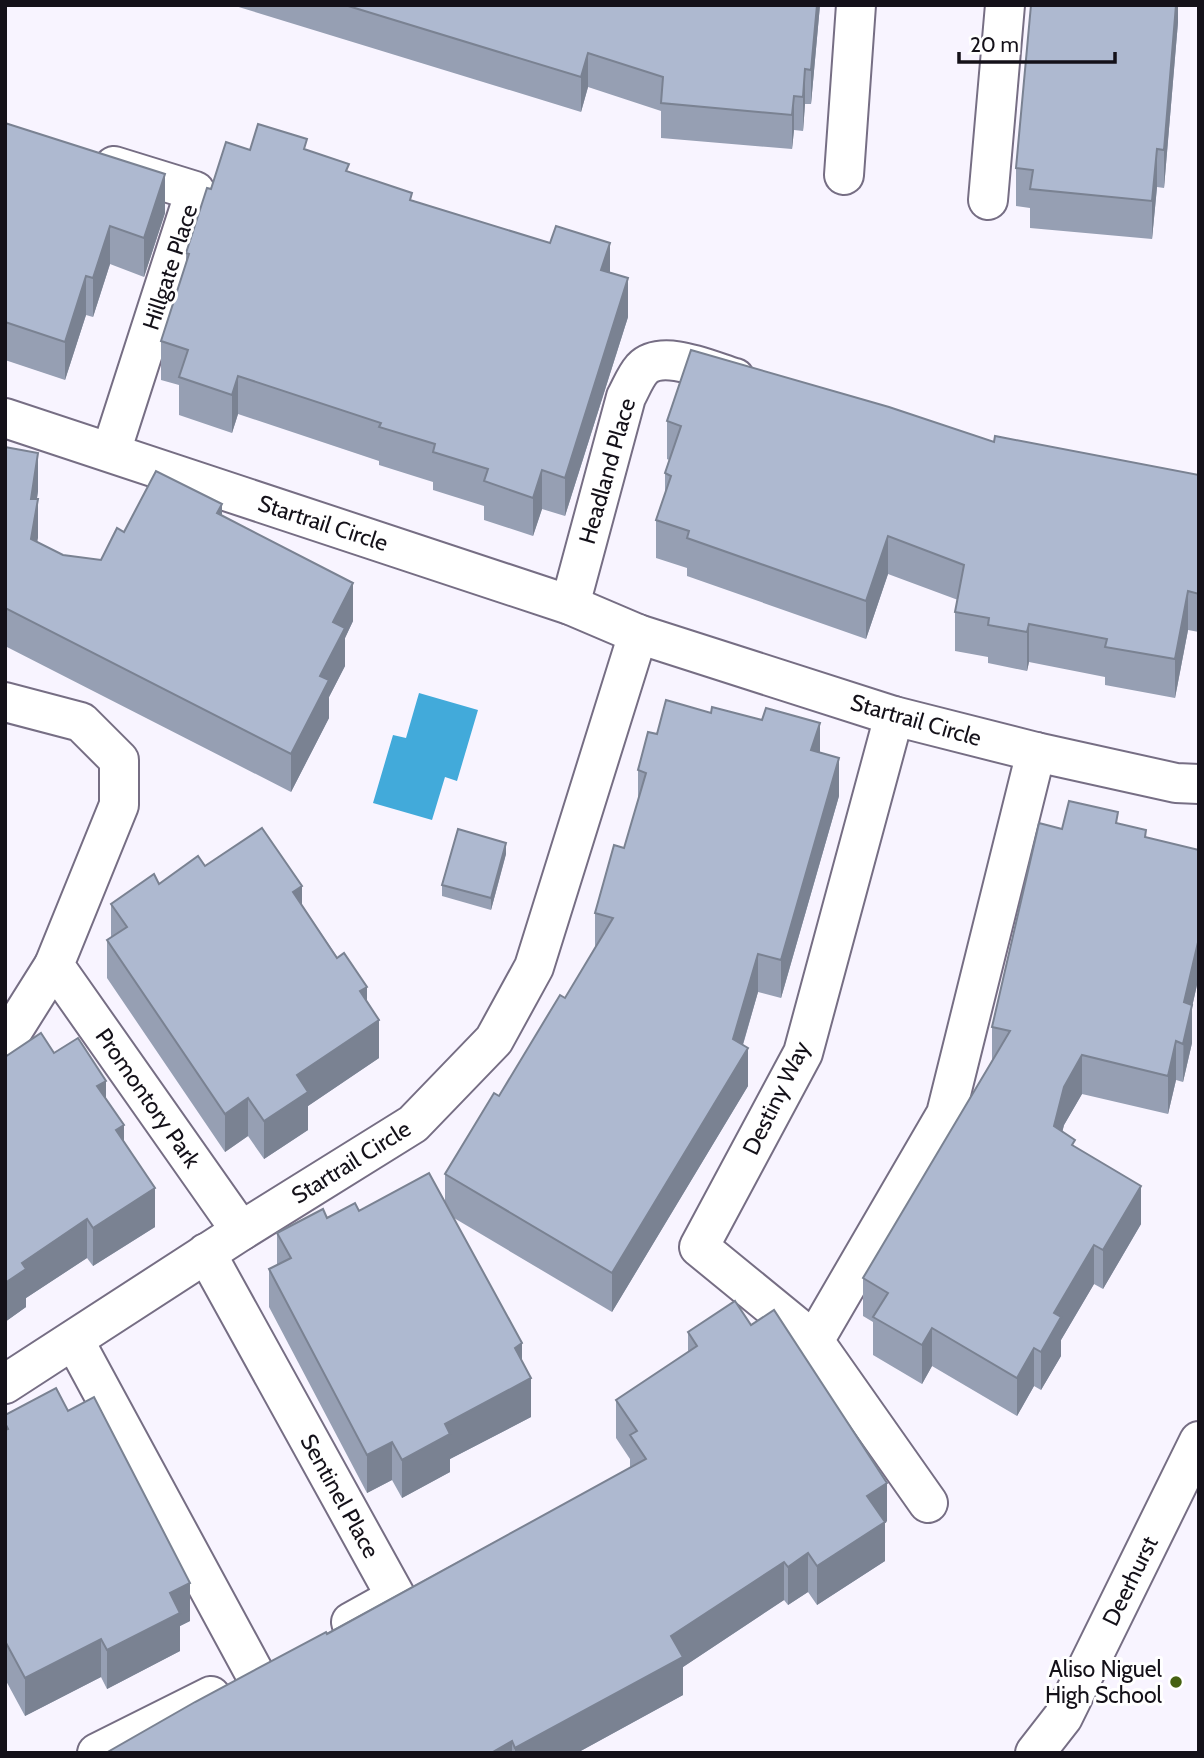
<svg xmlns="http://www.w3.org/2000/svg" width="1204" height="1758" font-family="Cabin,sans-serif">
	<rect width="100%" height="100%" fill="#f8f4ff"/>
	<path fill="#42aada" d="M419,693l59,17 -21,71 -12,-4 -13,43 -59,-17 20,-68 13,3z"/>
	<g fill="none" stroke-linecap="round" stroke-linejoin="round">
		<g stroke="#766e84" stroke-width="42">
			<g id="minor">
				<path d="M844,175l12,-170"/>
				<path d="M988,200l17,-195"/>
				<path d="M5,418l565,187 68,29 256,82 142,36 140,31 23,1"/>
				<path d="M111,452l84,-261 -81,-25"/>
				<path d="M570,605l56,-208c5,-9 9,-20 16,-28 20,-21 69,2 93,9"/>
				<path d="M5,702l76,20 38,38v45l-65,160 187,266"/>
				<path d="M5,1043l49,-78"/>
				<path d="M206,1253l190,344 -45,25"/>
				<path d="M74,1340l181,334"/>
				<path d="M814,1341l-115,-94 104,-194 91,-337"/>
				<path d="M5,1384l236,-153 172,-107 81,-84 40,-73 104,-333"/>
				<path d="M928,1503l-114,-162 132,-227 90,-362"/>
				<path d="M97,1753l114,-57"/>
				<path d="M1035,1753l28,-36 136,-276"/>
			</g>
		</g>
		<use href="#minor" stroke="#fff" stroke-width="38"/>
	</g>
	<g fill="#969fb3">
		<path d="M232,5h588l-9,99h-6l-2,27 -9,-1 -2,19 -131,-11v-27l-73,-24 -7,25z"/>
		<path d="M1178,5v17l-14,166 -7,-1 -5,52 -122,-11v-20l-14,-2v-38z"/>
		<path d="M5,123l160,90 -21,64 -34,-13 -17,53 -7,-2 -21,65 -60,-20z"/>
		<path d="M250,150h57l42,22 63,29 198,71 18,45 -63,199 -23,-7 -9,27 -49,-16v-14l-51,-16v-8l-54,-17v-4l-141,-47 -6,19 -53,-18v-30l-18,-5v-39l25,-76v-12l25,-64z"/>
		<path d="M667,421l327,21 205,33v157l-11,-2 -13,68 -70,-13v-8l-76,-15 -2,9 -39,-8v-6l-33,-6v-39l3,-12 -70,-26 -22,65 -179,-63v-8l-31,-10v-38l9,-26v-21l4,-13 -2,-1z"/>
		<path d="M5,439l1,8 32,44 -1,8v43l26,13 38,5 23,-28 98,-16 131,105 -8,17v28l-16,31v21l-38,74 -286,-146z"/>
		<path d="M657,734l163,18 19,44 -58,202 -23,-6 -15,53 5,41 -136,226 -158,-94 68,144 9,55 -81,42v13l-48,26 -10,-18 -25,13 -98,-186v-38l8,-4v-32l50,-15 118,-16v-28l120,-176 30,-50v-35l29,-65 14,-48v-30z"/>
		<path d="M1118,823l28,14 53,13v126l-7,31v36l-9,39 -7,-2 -8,34 -86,-20 -18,31 -2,7 79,92 -38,65 -9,-5 -33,56v16l-20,34 -7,-4 -17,30 -85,-50 -10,18 -49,-29v-33l-10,-6v-38l129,-217v-34l70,-198z"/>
		<path d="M506,854l-15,56 -49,-14v-11z"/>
		<path d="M205,866l97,39 65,96 12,57 -71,48v24l-44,29 -16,-23 -23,16 -118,-174v-38l4,-2v-34z"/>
		<path d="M54,1053l52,46 18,43 31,85 -62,39 -6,-8 -61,40v9l-21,15v-265z"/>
		<path d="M751,1325l136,196 -2,2v38l-68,44 -9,-13 -20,13 -4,-5 -101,67v28l-106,58h-471l524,-285v-9l-14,-21v-38l72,-47v-21z"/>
		<path d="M68,1411l122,210 -10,5v25l-73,38 -6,-12 -76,39 -20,-37v-264z"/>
	</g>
	<g fill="#7a8292">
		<path d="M817,5h3l-9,99v-34z"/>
		<path d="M1176,5h2v17l-14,166v-38z"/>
		<path d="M588,53v34l-7,25v-35z"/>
		<path d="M805,69v35l-2,27v-34z"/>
		<path d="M794,96v34l-2,19v-34z"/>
		<path d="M1157,149v38l-5,52v-38z"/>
		<path d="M165,174v39l-21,64v-39z"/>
		<path d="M110,226v38l-17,53v-39z"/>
		<path d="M610,243v38l-9,-11z"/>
		<path d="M86,276v39l-21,65v-38z"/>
		<path d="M628,278v39l-63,199v-38z"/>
		<path d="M238,376v38l-6,19v-38z"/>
		<path d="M38,453v38l-7,46v-38z"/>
		<path d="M542,470v39l-9,27v-38z"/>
		<path d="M38,499v39l-7,40v-39z"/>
		<path d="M222,504v38l-5,-29z"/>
		<path d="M888,536v38l-22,65v-38z"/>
		<path d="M353,583v38l-8,17v28l-16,31v21l-38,74v-38l29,-78 13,-54z"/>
		<path d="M1188,591v39l-13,68v-39z"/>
		<path d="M1029,624v38l-2,9v-39z"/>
		<path d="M820,723v38l-9,-11z"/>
		<path d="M839,758v38l-58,202v-38z"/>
		<path d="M506,843v11l-15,56v-12z"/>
		<path d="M302,886v38l-9,-32z"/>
		<path d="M1199,938v38l-7,31v36l-9,39 1,-80z"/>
		<path d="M758,954v38l-22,76 12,-20v38l-136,226v-39l121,-234z"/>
		<path d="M367,987v38l-7,-34z"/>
		<path d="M379,1020v38l-71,48v24l-44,29v-38l33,-46z"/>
		<path d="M1176,1041v39l-8,34v-38z"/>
		<path d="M1082,1055v39l-18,31 -10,40v-39l10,-39z"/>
		<path d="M106,1081v38l-9,-33z"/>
		<path d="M248,1098v38l-23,16v-38z"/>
		<path d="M124,1125v39l-8,-34z"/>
		<path d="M1141,1186v38l-38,65v-39z"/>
		<path d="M155,1188v39l-62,39v-38z"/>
		<path d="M87,1219v39l-61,40v9l-21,15v-39l17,-20z"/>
		<path d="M1094,1245v39l-33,56v16l-20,34v-38l13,-39z"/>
		<path d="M932,1328v38l-10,18v-39z"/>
		<path d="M522,1343v39l-7,-34z"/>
		<path d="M1034,1348v38l-17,30v-38z"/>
		<path d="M531,1378v39l-81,42v13l-48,26v-38l43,-36z"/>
		<path d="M392,1442v38l-25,13v-38z"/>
		<path d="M887,1483v38l-2,2v38l-68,44v-39l50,-70z"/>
		<path d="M808,1553v39l-20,13v-38z"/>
		<path d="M784,1562v38l-101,67v28l-106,58h-62v-5l156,-112z"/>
		<path d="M190,1583v38l-10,5v25l-73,38v-39l63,-57z"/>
		<path d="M101,1639v38l-76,39v-38z"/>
		<path d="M512,1741v12h-21z"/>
	</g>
	<g fill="#aeb9d0" stroke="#7a8292" stroke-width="2">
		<path d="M345,5h472l-6,65 -6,-1 -2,28 -9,-1 -2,19 -131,-12 2,-26 -75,-24 -7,24z"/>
		<path d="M1031,5h145l-12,145 -7,-1 -5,52 -122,-12 3,-19 -17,-2z"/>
		<path d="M5,123l160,51 -21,64 -34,-12 -17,52 -7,-2 -21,66 -60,-20z"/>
		<path d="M258,124l49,15 -3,10 45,15 -3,7 66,22 -2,7 140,43 6,-17 54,17 -9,27 27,8 -63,200 -23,-8 -9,28 -49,-17 4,-12 -55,-17 2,-8 -56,-17 2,-4 -143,-47 -6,19 -53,-18 9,-27 -27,-9 28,-87 -3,-1 21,-65 4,1 15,-47 24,8z"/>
		<path d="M691,350l198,57 105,35 1,-6 204,39v119l-11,-3 -13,68 -70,-12 2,-8 -78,-15 -2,8 -39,-7 1,-7 -34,-6 9,-47 -76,-29 -22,65 -179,-63 2,-7 -33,-11 15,-44 -6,-3 16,-47 -14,-5z"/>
		<path d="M5,447l33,6 -7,46h7l-7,40 32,16 38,5 16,-32 7,4 32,-61 66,33 -5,9 136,70 -20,39 12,6 -25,48 9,4 -38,74 -286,-146z"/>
		<path d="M666,700l45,13 1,-6 50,13 4,-12 54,15 -9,27 28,8 -58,202 -23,-6 -25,85 15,9 -136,225 -167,-99 49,-81 5,3 61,-101 5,3 48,-80 -18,-5 19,-68 10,3 22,-75 -8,-3 10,-38 9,2z"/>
		<path d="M1069,801l49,11 -2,11 30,7 -1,7 54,13v88l-15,64 8,3 -9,39 -7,-3 -8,35 -86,-21 -18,32 -10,39 21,14 -3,5 69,41 -38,64 -9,-5 -40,68 7,4 -20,35 -7,-4 -17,30 -85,-50 -10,17 -49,-28 15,-24 -25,-15 147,-247 -18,-4 47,-204 23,6z"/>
		<path d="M262,828l40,58 -9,6 44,66 7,-5 23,34 -7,4 19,29 -82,55 11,17 -44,29 -16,-23 -23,16 -118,-174 20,-13 -16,-23 43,-30 5,10 39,-28 7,10z"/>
		<path d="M458,829l48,14 -15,55 -49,-13z"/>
		<path d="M41,1033l13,20 24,-15 28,43 -9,5 27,39 -8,5 39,58 -62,40 -6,-9 -65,44 4,6 -21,14v-226z"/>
		<path d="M429,1173l93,170 -7,5 16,30 -86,46 5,10 -48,26 -10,-18 -25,13 -98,-186 22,-11 -14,-25 46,-24 4,9 28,-15 4,8z"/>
		<path d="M735,1301l16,24 23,-15 113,173 -20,13 18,26 -68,44 -9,-13 -20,14 -4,-5 -113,74 12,21 -168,91 -3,-7 -21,12h-385l89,-51 131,-70 1,2 319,-175 -16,-24 7,-4 -21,-31 81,-54 -9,-14z"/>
		<path d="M56,1388l12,23 26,-14 96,186 -20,10 10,20 -73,37 -6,-11 -76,39 -20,-37v-211l3,-1 -3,-6v-8z"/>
	</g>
	<circle fill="#466112" stroke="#fff" stroke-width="2.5" cx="1176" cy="1682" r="7"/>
	<g text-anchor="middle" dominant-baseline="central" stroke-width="6" stroke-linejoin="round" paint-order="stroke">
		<g font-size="23" fill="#141119" stroke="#fff">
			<text transform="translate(170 267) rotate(-72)">Hillgate Place</text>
			<text transform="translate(607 471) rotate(-74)">Headland Place</text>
			<text transform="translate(323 523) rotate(18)">Startrail Circle</text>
			<text transform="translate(916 720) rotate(16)">Startrail Circle</text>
			<text transform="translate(148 1098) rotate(55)">Promontory Park</text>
			<text transform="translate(776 1098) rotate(-64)">Destiny Way</text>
			<text transform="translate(351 1162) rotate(-32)">Startrail Circle</text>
			<text transform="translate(340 1496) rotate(61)">Sentinel Place</text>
			<text transform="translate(1130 1581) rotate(-64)">Deerhurst</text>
		</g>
		<g font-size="23" fill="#141119" stroke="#fff" text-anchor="end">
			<text x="1162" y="1669">Aliso Niguel<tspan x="1162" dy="26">High School</tspan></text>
		</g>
	</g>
	<rect width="1204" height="1758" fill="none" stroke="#141119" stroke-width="14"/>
	<path d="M959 52v10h156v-10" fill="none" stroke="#141119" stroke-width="3.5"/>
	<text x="970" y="52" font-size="21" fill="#141119" stroke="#ffffff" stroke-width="5" paint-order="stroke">20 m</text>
</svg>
